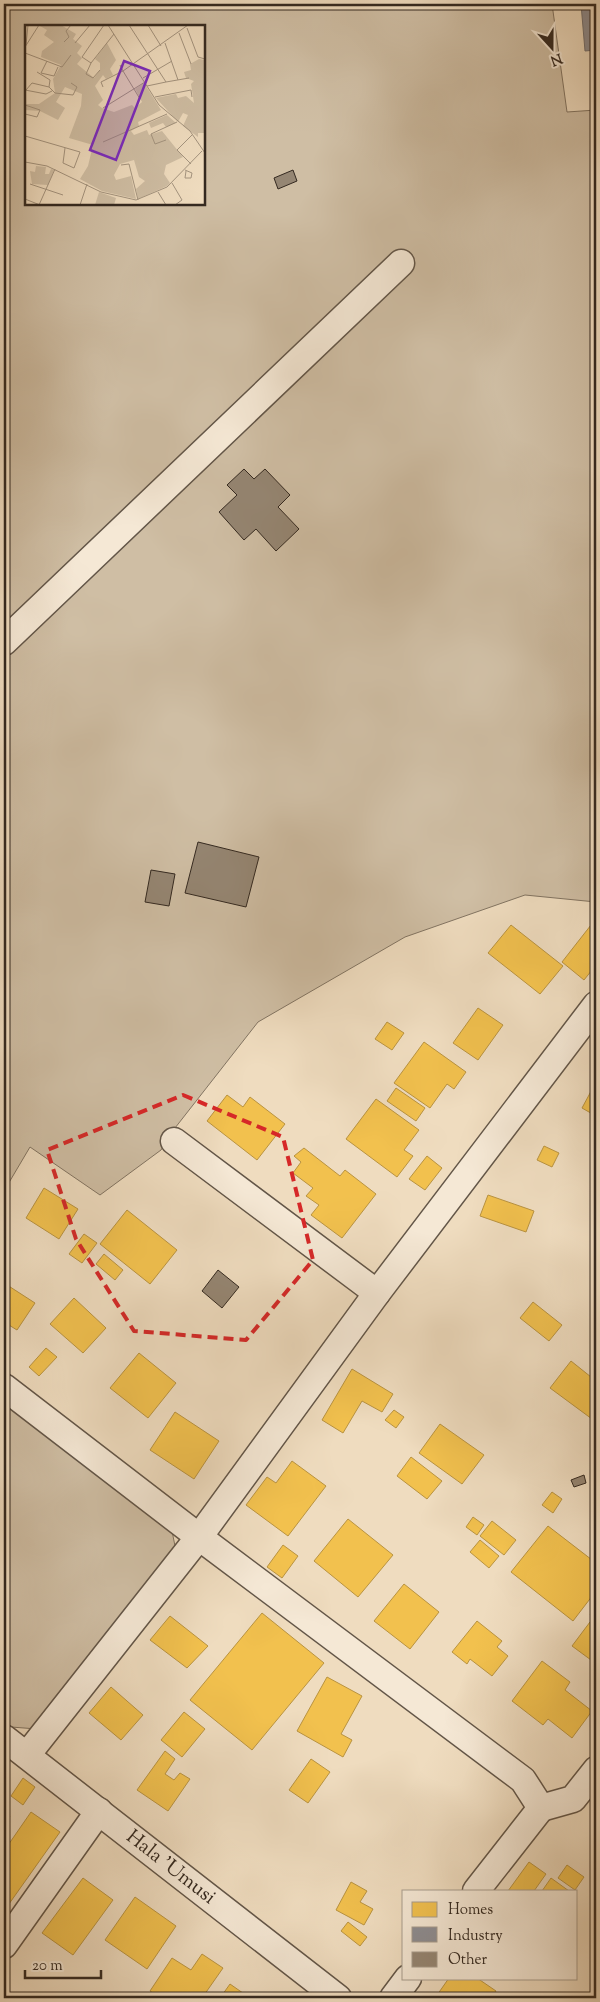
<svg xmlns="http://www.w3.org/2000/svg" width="600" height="2002" font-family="'Sorts Mill Goudy',serif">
	<rect width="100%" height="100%" fill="#efdcbf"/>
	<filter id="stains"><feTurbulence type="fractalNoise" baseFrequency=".004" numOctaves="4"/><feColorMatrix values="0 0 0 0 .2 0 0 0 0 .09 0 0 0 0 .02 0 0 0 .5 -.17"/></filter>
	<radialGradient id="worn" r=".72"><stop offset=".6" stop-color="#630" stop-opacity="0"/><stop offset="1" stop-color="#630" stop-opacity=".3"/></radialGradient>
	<g fill="#cfbea4" stroke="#827462" fill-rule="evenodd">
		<path d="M4,4h548l15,108 29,-2v792l-71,-7 -120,42 -147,85 -83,106 -14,22 -61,45 -70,-48 -26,44zM26,26h178v178h-178z"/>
		<path d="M4,1396l167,130 5,25 -139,178 -26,-2 -7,-6z"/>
	</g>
	<g fill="#f2c14e" stroke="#b99340">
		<path d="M511,925l52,41 -23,28 -52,-41z"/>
		<path d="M591,925l5,4v36l-12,15 -22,-18z"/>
		<path d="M478,1008l25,17 -25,35 -25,-17z"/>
		<path d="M387,1022l17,11 -12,17 -17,-11z"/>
		<path d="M424,1042l42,30 -12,17 -7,-5 -17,24 -36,-25z"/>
		<path d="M596,1082v34l-14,-8z"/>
		<path d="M396,1088l29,20 -9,13 -29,-20z"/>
		<path d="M227,1095l16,12 7,-10 35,27 -28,36 -50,-39z"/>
		<path d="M376,1099l43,31 -15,20 9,6 -16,21 -51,-38z"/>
		<path d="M544,1146l15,7 -7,14 -15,-7z"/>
		<path d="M304,1148l36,28 5,-6 31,24 -34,44 -31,-23 8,-10 -13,-9 7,-8 -20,-15 8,-11 -7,-6z"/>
		<path d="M427,1156l15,12 -17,22 -16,-11z"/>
		<path d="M44,1188l34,21 -19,30 -33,-21z"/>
		<path d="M488,1195l46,16 -8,21 -46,-16z"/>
		<path d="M127,1210l50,40 -27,34 -50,-40z"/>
		<path d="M84,1234l13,9 -15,20 -13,-9z"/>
		<path d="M104,1254l19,16 -8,10 -19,-16z"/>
		<path d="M4,1283l31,20 -18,27 -13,-8z"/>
		<path d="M74,1298l32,30 -23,25 -33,-29z"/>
		<path d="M533,1302l29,23 -13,16 -29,-23z"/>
		<path d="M46,1348l11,9 -18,19 -10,-9z"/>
		<path d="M139,1353l37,30 -28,35 -38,-30z"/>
		<path d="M571,1361l25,20v33l-4,5 -42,-31z"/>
		<path d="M352,1369l41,25 -11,18 -20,-11 -19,32 -21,-13z"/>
		<path d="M394,1410l10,7 -8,11 -11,-8z"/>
		<path d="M175,1412l44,29 -25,38 -44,-29z"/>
		<path d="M440,1424l44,31 -22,29 -43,-31z"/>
		<path d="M411,1457l31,24 -15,18 -30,-23z"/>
		<path d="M292,1461l34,25 -38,50 -42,-31 21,-28 9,6z"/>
		<path d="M552,1492l10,7 -9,14 -11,-8z"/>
		<path d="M473,1517l11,8 -7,10 -11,-8z"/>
		<path d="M348,1519l45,36 -35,42 -44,-36z"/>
		<path d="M492,1521l24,19 -12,15 -24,-19z"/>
		<path d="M548,1526l48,37v28l-23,30 -62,-49z"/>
		<path d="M480,1540l19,16 -10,12 -19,-16z"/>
		<path d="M283,1545l15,11 -16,22 -15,-11z"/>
		<path d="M404,1584l35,28 -29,37 -36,-28z"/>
		<path d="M596,1607v13l-6,-5z"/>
		<path d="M262,1613l62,50 -72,87 -62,-50z"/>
		<path d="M170,1616l38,30 -21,22 -37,-28z"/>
		<path d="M477,1621l25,20 -5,6 11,9 -16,20 -22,-17 -3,5 -15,-12z"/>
		<path d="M590,1622l6,4v28l-5,6 -19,-14z"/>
		<path d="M542,1661l28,21 -5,8 27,21 -20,27 -24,-19 -5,6 -31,-24z"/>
		<path d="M327,1677l35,19 -21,38 11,6 -9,17 -46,-26z"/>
		<path d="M111,1687l32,28 -22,25 -32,-27z"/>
		<path d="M184,1712l21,17 -23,28 -21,-17z"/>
		<path d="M165,1751l10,8 -10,15 9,6 6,-7 10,6 -22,32 -31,-21z"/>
		<path d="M311,1759l19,13 -22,31 -19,-13z"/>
		<path d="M23,1778l12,9 -12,18 -12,-9z"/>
		<path d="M4,1812l6,4 -6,9z"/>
		<path d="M31,1812l29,20 -56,79v-60z"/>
		<path d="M529,1862l17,12 -12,17h-26z"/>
		<path d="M567,1865l17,12 -9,13 -17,-12z"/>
		<path d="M83,1878l30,22 -40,55 -31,-22z"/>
		<path d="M551,1878l18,13h-27z"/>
		<path d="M351,1882l16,9 -7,11 13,7 -9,16 -28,-15z"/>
		<path d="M135,1897l41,29 -29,43 -42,-29z"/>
		<path d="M348,1922l19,15 -7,9 -19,-15z"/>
		<path d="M202,1954l21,14 -21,30h-41l-11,-7 22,-33 19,12z"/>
		<path d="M449,1978h28l19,13 -4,7h-57z"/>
		<path d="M230,1984l20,14h-30z"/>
	</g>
	<path fill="#8d8d92" stroke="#726f70" d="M581,4h15v46l-11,1z"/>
	<g fill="#958673" stroke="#342920">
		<path d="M293,170l4,11 -19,8 -4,-11z"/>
		<path d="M244,469l10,10 11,-10 25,26 -12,12 21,22 -23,22 -20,-22 -12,11 -25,-28 18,-17 -10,-10z"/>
		<path d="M198,842l61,15 -13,50 -61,-14z"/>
		<path d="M151,870l24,4 -6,32 -24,-4z"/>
		<path d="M218,1270l21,17 -17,21 -20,-17z"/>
		<path d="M584,1475l2,8 -12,4 -3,-7z"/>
	</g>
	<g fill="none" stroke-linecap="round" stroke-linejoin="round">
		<g stroke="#635648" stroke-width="29">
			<g id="minor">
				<path d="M4,642l397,-379"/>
				<path d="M174,1141l203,152"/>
				<path d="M4,1387l195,150 324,243 18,28 -65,83"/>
				<path id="s1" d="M4,1738l334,260"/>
				<path d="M27,1755l172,-218 178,-244 219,-288"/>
				<path d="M541,1808l32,-9 23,-29"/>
				<path d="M4,1945l95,-134"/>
				<path d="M393,1998l15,-20"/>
			</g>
		</g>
		<use href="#minor" stroke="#f5e8d5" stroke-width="26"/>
	</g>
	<path fill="none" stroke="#d62828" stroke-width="4" stroke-dasharray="10 6" stroke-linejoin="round" d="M183,1095l100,42 30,123 -67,80 -112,-9 -58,-92 -29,-89z"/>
	<g text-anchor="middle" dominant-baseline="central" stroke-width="5" stroke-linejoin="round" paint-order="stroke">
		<g font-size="20" fill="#342920" stroke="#f5e8d5">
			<text stroke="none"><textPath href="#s1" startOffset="211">Hala 'Umusi</textPath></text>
		</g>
	</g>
	<g transform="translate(25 25)">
		<rect width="180" height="180" fill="#efdcbf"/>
		<path d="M36,0l15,9 -3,5 9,7 -5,7 5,5 -5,6 17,14 6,-8v-7l-5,-4 12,-16 9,17 -6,9 3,6 -7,4 -3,-4 -8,11 8,14 -5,5 4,3 12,4 18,-7 3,3 7,-6 -7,-13 9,-6 17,27 -23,12 1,4 -8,5 3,4 13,-5 2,5 13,-4 21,26 -17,8 -2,9 6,9 -3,3 -29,13 -2,-10 9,-8 -6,-4 -5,-17 -14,4 -6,11 2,5 15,-4 5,23 -34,-8 -22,-12 8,-13 5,-21 -24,-7 12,-32 1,-12 -17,-7 -9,15 9,6 -7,12 -18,-9 -15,-1v-6h14l16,-11 -2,-14 8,-14 -20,-8 1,-6 12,-9 -10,-7 3,-5 -7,-4zM174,34l6,1v73h-7v4l-15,-11 5,-11 -5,-2 -5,9 -22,-24 20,-4 2,4 8,-2 8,7 -3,-19 3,-3 -8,-3 -2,-6 7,-2 -1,-6zM142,90l9,8 -10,4 -3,-4 -12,5 -2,-5zM11,141l10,1 -1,7h4l2,-5 3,1 -6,15 -16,-1 -2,-13 5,1zM74,167l17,6 -2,7h-19z" fill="#cfbea4"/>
		<path fill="none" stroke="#a4947f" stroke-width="1" d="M79,0l-22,32 9,6 23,-29M83,0l51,80 31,26 15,22M104,0l37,57 -19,4M123,0l13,21M162,3l11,29 7,2M154,8l12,31M39,17l5,-5 -3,-6 5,-6M50,18l15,-18M140,18l13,37M1,20l2,-20M0,22l14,-22M0,28l37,14 9,-12M22,36l-6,12 13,3 4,-9M66,38l-5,11 7,4 7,-8M12,47l13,8 -1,7 6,6 18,2 4,-8 -6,-4M118,53l29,-17M141,57l23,-4M78,62l-2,-5 22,-11 -3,-6M0,65l21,4 6,-3M1,65l6,-7 17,4M130,72l36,-7 1,7M115,74l-17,-28 65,-46M0,80l15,5 -3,7 -12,-3M78,83l42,-26M0,111l55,16 -6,16 -11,-5 2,-15M141,115l-11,4 -4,-10 26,-12M78,117l64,-28M0,137l22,4 54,26 35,8 31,-13 35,-36M166,139l-14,-14 15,-15M96,140l8,-1 9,36M160,145l7,3 -1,5h-6l1,-7M147,158l10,17 -7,5M5,159l33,11M133,167l8,13M0,174l15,6M14,180l16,-36M55,180l7,-21"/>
		<path fill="#7b2cbf" fill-opacity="0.15" stroke="#7b2cbf" stroke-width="2.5" d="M99,36l26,10 -34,89 -26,-10z"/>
		<rect width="180" height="180" fill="none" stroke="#342920" stroke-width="2.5"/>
	</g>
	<rect width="600" height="2002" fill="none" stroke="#efdcbf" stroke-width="20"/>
	<rect x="5" y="5" width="590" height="1992" fill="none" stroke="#342920" stroke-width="2.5"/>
	<rect x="10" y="10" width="580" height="1982" fill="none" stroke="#342920"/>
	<rect x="402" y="1890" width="175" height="90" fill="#f5e8d5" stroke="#a89c8d"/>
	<rect x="412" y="1902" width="25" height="15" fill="#f2c14e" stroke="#a89c8d"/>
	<text x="448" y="1914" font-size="15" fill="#342920">Homes</text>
	<rect x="412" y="1927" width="25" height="15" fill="#8d8d92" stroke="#a89c8d"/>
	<text x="448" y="1940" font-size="15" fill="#342920">Industry</text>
	<rect x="412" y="1952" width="25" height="15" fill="#958673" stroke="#a89c8d"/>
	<text x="448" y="1964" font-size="15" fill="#342920">Other</text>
	<g transform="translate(552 48) rotate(159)" stroke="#f5e8d5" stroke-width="4" paint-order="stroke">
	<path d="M0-4L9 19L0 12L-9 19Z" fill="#342920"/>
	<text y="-8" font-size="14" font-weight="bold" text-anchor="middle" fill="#342920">N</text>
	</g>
	<path d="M25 1970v8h76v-8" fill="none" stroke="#342920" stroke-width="2.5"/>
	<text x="32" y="1970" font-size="15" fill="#342920" stroke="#f5e8d5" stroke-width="4" paint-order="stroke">20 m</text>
	<rect width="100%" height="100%" filter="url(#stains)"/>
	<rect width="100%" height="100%" fill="url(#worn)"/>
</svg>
